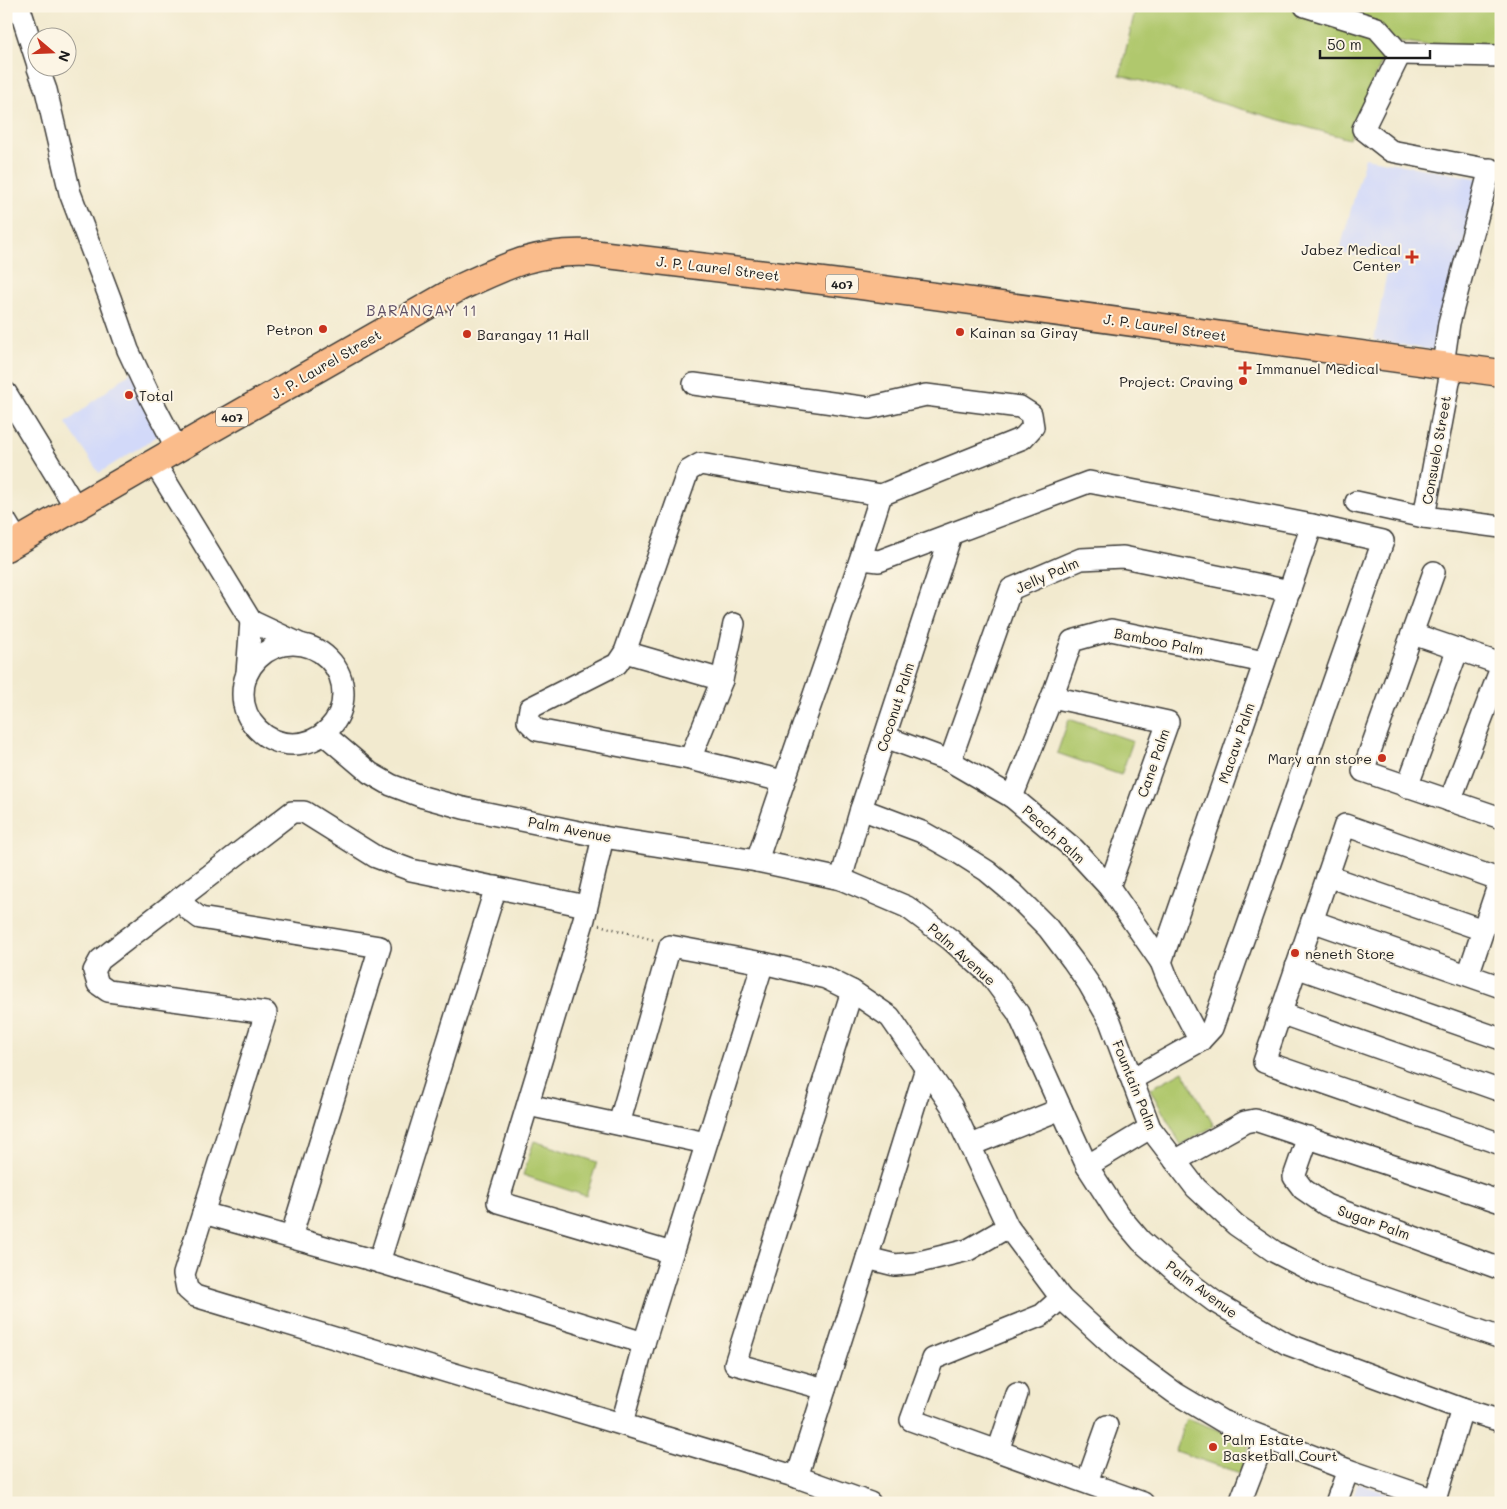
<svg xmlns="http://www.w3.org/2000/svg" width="1507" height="1509" font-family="Mali,sans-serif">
	<rect width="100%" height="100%" fill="#fcf5e5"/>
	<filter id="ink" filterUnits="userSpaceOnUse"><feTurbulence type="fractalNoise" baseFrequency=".02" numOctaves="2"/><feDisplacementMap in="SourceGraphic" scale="10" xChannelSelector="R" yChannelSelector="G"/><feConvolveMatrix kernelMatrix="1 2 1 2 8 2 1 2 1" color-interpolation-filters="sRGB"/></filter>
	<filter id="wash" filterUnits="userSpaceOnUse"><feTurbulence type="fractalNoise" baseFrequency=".0096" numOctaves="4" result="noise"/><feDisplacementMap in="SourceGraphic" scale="20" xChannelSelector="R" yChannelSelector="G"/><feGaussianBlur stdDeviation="1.12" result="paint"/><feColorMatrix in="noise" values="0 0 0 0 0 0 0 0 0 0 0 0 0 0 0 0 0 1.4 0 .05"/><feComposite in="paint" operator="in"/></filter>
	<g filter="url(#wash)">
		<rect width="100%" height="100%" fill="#f2eacf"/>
		<g fill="#d2d9f9">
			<path d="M1365,158l116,21 -45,172 -62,-11 15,-79 -50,-8z"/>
			<path d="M137,367l38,58 -76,48 -33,-50z"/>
			<path d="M1358,1483l57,20h-64z"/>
		</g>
		<g fill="#b0c86d" stroke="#667244">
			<path d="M1136,6h365v50l-110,-16 -42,99 -229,-64z"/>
			<path d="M1069,719l64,22 -12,34 -64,-22z"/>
			<path d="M1183,1071l31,55 -33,19 -31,-56z"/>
			<path d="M534,1141l63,21 -11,34 -63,-21z"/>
			<path d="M1186,1418l64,24 -10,31 -65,-22z"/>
		</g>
	</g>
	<g filter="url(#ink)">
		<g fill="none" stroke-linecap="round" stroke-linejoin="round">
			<g stroke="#3c3b37" stroke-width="24">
				<g id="minor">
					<path d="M19,6l19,59"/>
					<path d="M1305,6l72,22 23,26"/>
					<path d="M1400,54l-37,75 28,22 110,21"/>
					<path d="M1400,54l101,2"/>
					<path d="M38,68l8,22 24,103 40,105 18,52 24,51 25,48"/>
					<path d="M1443,365l6,-42 41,-154"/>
					<path d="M694,384l175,24 57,-13 94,12 11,7 2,13 -10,11 -142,57 -181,-31 -12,7 -63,181 -8,12 -87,44 -2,13 9,9 153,29 93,22"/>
					<path d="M6,393l70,115"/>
					<path d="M154,462l97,159 49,23"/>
					<path d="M1356,502l68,15 77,10"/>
					<path d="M1424,517l28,-151"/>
					<path d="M6,522l12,20"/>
					<path d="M862,559l17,2 210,-79 223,43 71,16 -171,487 -12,13 -68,38"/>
					<path d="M1434,572l-71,199 138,47"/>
					<path d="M1413,634l88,30"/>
					<circle cx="293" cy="694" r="50"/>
					<path d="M625,652l97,28"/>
					<path d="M247,673l4,-52"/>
					<path d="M1052,697l116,25 -59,165"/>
					<path d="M324,734l46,39 21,12 32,12 40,11 140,29 154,24 84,18 66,28 44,33 39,35 28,38 69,153 31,48 23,27 42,37 32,24 72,42 175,65 39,12"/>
					<path d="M885,737l65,24 62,36 62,52 35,38 52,75 7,18 32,61"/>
					<path d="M690,759l32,-79 12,-56"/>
					<path d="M950,761l61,-172 70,-30 42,-2 167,34"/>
					<path d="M1407,787l51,-138"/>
					<path d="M1012,797l40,-100 20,-56 39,-11 153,32"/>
					<path d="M1450,801l51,-133"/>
					<path d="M861,809l61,23 32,18 33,21 25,21 36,36 25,33 16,23 21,37 40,107 46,60 40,37 39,27 49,25 177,61"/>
					<path d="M603,837l-19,82 -86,283 174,51"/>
					<path d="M757,861c40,-122 86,-243 124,-366"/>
					<path d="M1327,876l156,54"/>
					<path d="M841,879l20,-70 90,-274"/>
					<path d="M1501,880l-156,-55 -81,237 237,82"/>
					<path d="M180,898l8,11 12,9 180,29 -89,290"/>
					<path d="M586,906l-175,-36 -35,-13 -72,-45h-12l-192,148 -6,11 4,13 10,7 158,22 -82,261 3,15 8,7 602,181 73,26"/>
					<path d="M1312,921l189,66"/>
					<path d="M1161,962l151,-437"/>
					<path d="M1296,967l205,72"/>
					<path d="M1468,975l32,-95"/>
					<path d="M1280,1013l221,78"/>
					<path d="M528,1105l178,38"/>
					<path d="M619,1124l51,-178 93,17 63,15 26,13 38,26 61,88 57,122 53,71 62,57 52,38 47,28 126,49 87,30 27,-91"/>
					<path d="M1308,1137l-14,40 9,12 23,16 175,64"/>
					<path d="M971,1145l90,-36"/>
					<path d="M1175,1161l70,-39 10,-2 246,82"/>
					<path d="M1087,1166l63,-38"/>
					<path d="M203,1213l176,49 265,81"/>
					<path d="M867,1258l28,7 20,-2 53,-13 40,-23"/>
					<path d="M379,1262l117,-375"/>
					<path d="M1061,1298l-19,17 -109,44 -22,61 232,83"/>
					<path d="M825,1389l-90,-25 117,-373"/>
					<path d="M622,1423l22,-80 119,-380"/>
					<path d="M998,1451l19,-57"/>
					<path d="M797,1477l70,-219 59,-190"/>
					<path d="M1087,1482l20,-56"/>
					<path d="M1240,1503l25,-65"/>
					<path d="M1336,1503l12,-33"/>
				</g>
			</g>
			<g stroke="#3c3b37" stroke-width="29">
				<path id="major" d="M6,548l171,-99 282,-161c47,-22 78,-38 132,-35l248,30 662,90"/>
			</g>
			<path stroke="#3c3b37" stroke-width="2.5" stroke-dasharray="1 4" stroke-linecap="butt" d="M599,925l55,15"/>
			<use href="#minor" stroke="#fff" stroke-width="21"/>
			<use href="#major" stroke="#fabc8b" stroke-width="26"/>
		</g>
	</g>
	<g fill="#c8321e" stroke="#fcf5e5" stroke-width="2">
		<path d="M1409.5 249.5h5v5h5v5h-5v5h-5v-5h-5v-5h5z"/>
		<circle cx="323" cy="329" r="5"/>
		<circle cx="960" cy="332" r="5"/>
		<circle cx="467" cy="334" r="5"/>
		<path d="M1242.5 360.5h5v5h5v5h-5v5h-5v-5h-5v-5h5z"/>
		<circle cx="1243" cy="381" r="5"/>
		<circle cx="129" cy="395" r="5"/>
		<circle cx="1382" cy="758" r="5"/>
		<circle cx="1295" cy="953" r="5"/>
		<circle cx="1213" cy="1447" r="5"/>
	</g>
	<g text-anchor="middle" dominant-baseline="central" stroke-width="4" stroke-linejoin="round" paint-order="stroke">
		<g fill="#fcf5e5" stroke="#5f5d58" stroke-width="1">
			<rect x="826" y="274.5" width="32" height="19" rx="4"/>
			<rect x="216" y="407.5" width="32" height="19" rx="4"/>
		</g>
		<g font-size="12" font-weight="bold" fill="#1c1c1c">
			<text x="842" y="284">407</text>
			<text x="232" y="417">407</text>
		</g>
		<g font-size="14" fill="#1c1c1c" stroke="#fcf5e5" text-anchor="start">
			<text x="1401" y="249" text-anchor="end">Jabez Medical<tspan x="1401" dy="16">Center</tspan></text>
			<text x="313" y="329" text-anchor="end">Petron</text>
			<text x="970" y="332">Kainan sa Giray</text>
			<text x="477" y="334">Barangay 11 Hall</text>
			<text x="1256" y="368">Immanuel Medical</text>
			<text x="1233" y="381" text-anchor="end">Project: Craving</text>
			<text x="139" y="395">Total</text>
			<text x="1372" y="758" text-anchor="end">Mary ann store</text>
			<text x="1305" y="953">neneth Store</text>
			<text x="1223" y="1439">Palm Estate<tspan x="1223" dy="16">Basketball Court</tspan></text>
		</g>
		<g font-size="14" fill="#1c1c1c" stroke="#fcf5e5">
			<text transform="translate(718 268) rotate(7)">J. P. Laurel Street</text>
			<text transform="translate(1165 327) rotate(8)">J. P. Laurel Street</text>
			<text transform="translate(326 364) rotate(-30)">J. P. Laurel Street</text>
			<text transform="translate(1436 450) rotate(-80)">Consuelo Street</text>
			<text transform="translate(1047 575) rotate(-24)">Jelly Palm</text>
			<text transform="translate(1159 641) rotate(11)">Bamboo Palm</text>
			<text transform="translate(895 707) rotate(-72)">Coconut Palm</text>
			<text transform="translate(1236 743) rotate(-71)">Macaw Palm</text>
			<text transform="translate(1153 763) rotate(-71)">Cane Palm</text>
			<text transform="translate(570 829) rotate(11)">Palm Avenue</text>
			<text transform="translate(1054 834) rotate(42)">Peach Palm</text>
			<text transform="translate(962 954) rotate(42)">Palm Avenue</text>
			<text transform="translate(1135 1085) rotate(68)">Fountain Palm</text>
			<text transform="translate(1374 1222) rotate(20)">Sugar Palm</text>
			<text transform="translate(1202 1289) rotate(37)">Palm Avenue</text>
		</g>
		<g font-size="15" letter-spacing="1" fill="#5f5066" stroke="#fcf5e5">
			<text x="422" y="310">BARANGAY 11</text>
		</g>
	</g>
	<rect width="1507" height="1509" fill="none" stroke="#fcf5e5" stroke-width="25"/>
	<g transform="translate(52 52) rotate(109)"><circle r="24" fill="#fcf5e5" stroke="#a29e95"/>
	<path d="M0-4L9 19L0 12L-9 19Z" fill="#c8321e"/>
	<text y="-8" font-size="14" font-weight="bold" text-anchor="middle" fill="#1c1c1c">N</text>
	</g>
	<path d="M1320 50v8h110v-8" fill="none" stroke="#1c1c1c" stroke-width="2.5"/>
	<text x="1327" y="50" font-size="15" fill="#1c1c1c" stroke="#fcf5e5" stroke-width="4" paint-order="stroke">50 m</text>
</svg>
